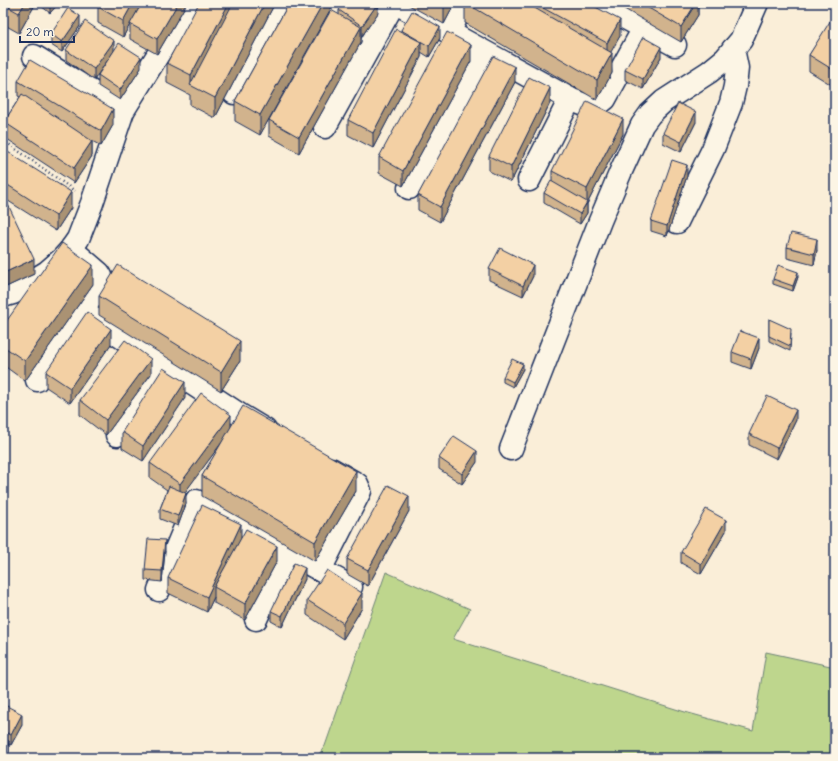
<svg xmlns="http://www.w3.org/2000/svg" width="838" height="761" font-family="Delius,sans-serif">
	<rect width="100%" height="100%" fill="#faeed8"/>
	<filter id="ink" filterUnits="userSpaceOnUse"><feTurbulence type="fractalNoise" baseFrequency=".025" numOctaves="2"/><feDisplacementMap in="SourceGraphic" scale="8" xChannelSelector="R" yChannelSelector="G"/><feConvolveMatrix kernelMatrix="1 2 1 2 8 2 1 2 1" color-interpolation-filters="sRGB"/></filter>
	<g filter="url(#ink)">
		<path fill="#bed68d" stroke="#6c8276" d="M386,572l84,37 -17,30 232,73 68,19 13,-79 69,15v91h-519l9,-12z"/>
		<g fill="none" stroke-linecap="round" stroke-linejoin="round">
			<g stroke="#1b2f5e" stroke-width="25">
				<g id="minor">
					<path d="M396,3l174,96c14,6 22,12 35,0l39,-71"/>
					<path d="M598,3l77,42"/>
					<path d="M449,32l15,-29"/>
					<path d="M34,56l89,55"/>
					<path d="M234,93l50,-90"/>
					<path d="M325,127l69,-124"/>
					<path d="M529,180l41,-81"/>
					<path d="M409,188l76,-135"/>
					<path d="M677,222l36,-73 18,-46 4,-17 2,-18 -4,-19"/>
					<path d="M3,296l10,-3 34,-21 15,-13 9,-10 7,-10 14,-36 31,-92 67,-108"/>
					<path d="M83,312l157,103 25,15"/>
					<path d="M37,380l46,-68 17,-32 1,-4 -2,-3 -28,-24"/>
					<path d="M117,435l46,-71"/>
					<path d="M511,449l89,-228 21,-50 21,-46 8,-11 14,-13 45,-29 16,-13 16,-19 16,-37"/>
					<path d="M331,469l26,15 3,7 -40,79 31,17"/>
					<path d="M159,590l37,-89 124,69"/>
					<path d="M256,619l31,-68"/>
				</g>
			</g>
			<path stroke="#1b2f5e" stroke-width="2.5" stroke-dasharray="1 3" stroke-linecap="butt" d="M3,140l72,51"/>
			<use href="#minor" stroke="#fcf5e5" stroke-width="22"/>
		</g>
		<g fill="#d1b38d" stroke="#1b2f5e">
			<path d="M3,3h33l-17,30 -16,-9z"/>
			<path d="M41,3h18l-9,10 -9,-7z"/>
			<path d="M142,3h45l-30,51 -27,-15v-15l-7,13 -25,-14v-16z"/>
			<path d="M275,3l-60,115 -25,-13v-10l-23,-12v-20z"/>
			<path d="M289,3h45l-74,132 -25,-14v-20z"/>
			<path d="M405,3h50l-11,21z"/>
			<path d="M465,3h123l32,33 -10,16 2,21 -15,27 -132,-77z"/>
			<path d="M614,3h84v12l-17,27z"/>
			<path d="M339,10l39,3 -16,23h-1v6l-62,111 -30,-17v-16l70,-106z"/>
			<path d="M835,16v71l-26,-16v-16z"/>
			<path d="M80,26l-18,26 -11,-7v-11z"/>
			<path d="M401,30l39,8 -11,19 -8,-5v5l-48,91 -25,-13v-15l53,-89z"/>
			<path d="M66,50l48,1 27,17 -21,32 -22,-14v-11l13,-19 -17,24 -28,-20z"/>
			<path d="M661,57l-18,32 -18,-9v-10z"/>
			<path d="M471,61l-68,125 -24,-13v-16z"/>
			<path d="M18,81l95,44 -12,21 -9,-5v15l-18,27 -70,-46v-15l16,-25 -2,-1z"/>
			<path d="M515,82l-75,140 -22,-12v-15z"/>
			<path d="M550,103l-39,79 -22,-11v-15z"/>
			<path d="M696,122l-15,30 -18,-9v-10z"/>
			<path d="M623,134l-36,70v9l-7,11 -36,-21v-10l8,-11v-11z"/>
			<path d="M3,149l68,59 -15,23 -51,-32 29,75 -28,13 -3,-7z"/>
			<path d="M687,176l-20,60 -16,-5v-10z"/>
			<path d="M787,247l30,3 -3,15 -27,-7z"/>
			<path d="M489,269l44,7 -10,20 -34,-16z"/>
			<path d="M798,277l-5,14 -20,-7v-5z"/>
			<path d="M93,284l-68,97 -22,-16v-39z"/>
			<path d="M99,296l141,65 -19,30 -122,-76z"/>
			<path d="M769,319l22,15 -1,17 -21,-10z"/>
			<path d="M111,344l-41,59 -24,-16v-15z"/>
			<path d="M759,348l-8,21 -19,-7v-10z"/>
			<path d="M523,369l-10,18 -10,-5v-5z"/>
			<path d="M835,371v14l-1,-1v-10z"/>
			<path d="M151,374l-45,61 -26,-20v-15z"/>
			<path d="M185,398l-42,63 -21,-13v-16z"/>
			<path d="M796,420l-19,39 -28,-14v-11z"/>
			<path d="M231,428l125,63 -41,70 -113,-65v-20l23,-38 -41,55 2,11 -8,22 -18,-7v-10l7,-19 -17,-12v-15z"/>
			<path d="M439,458l38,4 -15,22 -23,-15z"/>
			<path d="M409,511l-41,75 -21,-12v-15z"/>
			<path d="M726,531l-25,43 -20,-11v-11z"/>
			<path d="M241,537l36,24 -32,59 -31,-17v-6l-7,15 -39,-19v-15z"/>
			<path d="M165,551l-3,31 -17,-2v-10z"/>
			<path d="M305,579l-23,48 -11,-6v-10z"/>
			<path d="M307,600l55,8 -19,31 -36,-24z"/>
			<path d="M3,704l19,21 -11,20 -2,-1v8l-6,6z"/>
		</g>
		<g fill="#aa9273" stroke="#1b2f5e">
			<path d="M25,3h11l-17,30v-20z"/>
			<path d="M55,3h4l-9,10v-5z"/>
			<path d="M133,3h9l-19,34v-16z"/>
			<path d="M178,3h9l-30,51v-15z"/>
			<path d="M229,3h10l-48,83v-11z"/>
			<path d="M265,3h10l-60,115v-20z"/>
			<path d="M323,3h11l-74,132v-20z"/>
			<path d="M378,3v10l-16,23v-10z"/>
			<path d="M445,3h10l-11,21v-20z"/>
			<path d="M696,3h2v12l-17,27v-15z"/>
			<path d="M80,16v10l-18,26v-10z"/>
			<path d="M620,20v16l-13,23v-16z"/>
			<path d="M361,27v15l-62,111v-16z"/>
			<path d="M440,27v11l-11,19v-11z"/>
			<path d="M114,41v10l-20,29v-11z"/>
			<path d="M421,42v15l-48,91v-15z"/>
			<path d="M471,45v16l-68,125v-15z"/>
			<path d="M661,47v10l-18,32v-10z"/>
			<path d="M612,53v20l-15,27v-20z"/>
			<path d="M141,57v11l-21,32v-10z"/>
			<path d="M515,67v15l-75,140v-15z"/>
			<path d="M550,88v15l-39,79v-15z"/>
			<path d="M113,109v16l-12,21v-15z"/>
			<path d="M696,112v10l-15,30v-10z"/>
			<path d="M623,119v15l-36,70v9l-7,11v-10l7,-11v-14z"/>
			<path d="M92,141v15l-18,27v-15z"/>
			<path d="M687,165v11l-20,60v-10z"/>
			<path d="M71,192v16l-15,23v-15z"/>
			<path d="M817,239v11l-3,15v-11z"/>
			<path d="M34,259v15l-28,13v-15z"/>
			<path d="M93,265v19l-68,97v-20z"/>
			<path d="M533,265v11l-10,20v-10z"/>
			<path d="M798,272v5l-5,14v-5z"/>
			<path d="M111,329v15l-41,59v-15z"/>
			<path d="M759,338v10l-8,21v-10z"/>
			<path d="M240,341v20l-19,30v-19z"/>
			<path d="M151,359v15l-45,61v-15z"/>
			<path d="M523,364v5l-10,18v-5z"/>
			<path d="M185,382v16l-42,63v-15z"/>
			<path d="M796,410v10l-19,39v-11z"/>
			<path d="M231,415v15l-51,69v-15z"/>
			<path d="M477,451v11l-15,22v-10z"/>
			<path d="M356,471v20l-41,70v-19z"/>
			<path d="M186,493v11l-8,22v-10z"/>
			<path d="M409,496v15l-41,75v-16z"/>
			<path d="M726,520v11l-25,43v-10z"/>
			<path d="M241,524v15l-27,48v10l-7,15v-15z"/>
			<path d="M165,540v11l-3,31v-11z"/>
			<path d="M277,546v15l-32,59v-16z"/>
			<path d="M305,568v11l-23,48v-11z"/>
			<path d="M362,593v15l-19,31v-16z"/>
			<path d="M22,714v11l-11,20v-10z"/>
			<path d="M9,741v11l-2,6h-4z"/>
		</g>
		<g fill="#f3d0a4" stroke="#1b2f5e">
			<path d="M3,3h22l-6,10 -16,-9z"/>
			<path d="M44,3h11l-5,5z"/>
			<path d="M100,3h33l-10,18 -25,-14z"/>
			<path d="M142,3h36l-21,36 -27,-15z"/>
			<path d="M199,3h30l-38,72 -24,-12z"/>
			<path d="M233,3h32l-50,95 -25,-13z"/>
			<path d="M289,3h34l-63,112 -25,-14z"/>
			<path d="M344,3h34l-16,23 -23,-16z"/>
			<path d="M466,3h60l86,50 -15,27z"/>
			<path d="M534,3h54l32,17 -13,23z"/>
			<path d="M640,3h56l-15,24z"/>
			<path d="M68,8l12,8 -18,26 -11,-8z"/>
			<path d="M331,10l30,17 -62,110 -30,-17z"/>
			<path d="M412,11l28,16 -11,19 -28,-16z"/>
			<path d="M834,15l1,1v55l-26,-16z"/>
			<path d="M85,21l29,20 -20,28 -28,-19z"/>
			<path d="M396,29l25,13 -48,91 -25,-13z"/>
			<path d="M447,32l24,13 -68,126 -24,-14z"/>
			<path d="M643,37l18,10 -18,32 -18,-9z"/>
			<path d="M119,43l22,14 -21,33 -22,-15z"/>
			<path d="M493,56l22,11 -75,140 -22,-12z"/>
			<path d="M30,60l83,49 -12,22 -83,-50z"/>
			<path d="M529,77l21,11 -39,79 -22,-11z"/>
			<path d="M22,94l70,47 -18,27 -70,-46z"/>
			<path d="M587,101l36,18 -36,70 -35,-18z"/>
			<path d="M678,103l18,9 -15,30 -18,-9z"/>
			<path d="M3,149l68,43 -15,24 -53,-34z"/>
			<path d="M672,160l15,5 -20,61 -16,-5z"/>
			<path d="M551,181l36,21 -7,12 -36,-21z"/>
			<path d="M3,194l31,65 -28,13 -3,-7z"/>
			<path d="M791,233l26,6 -3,15 -27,-7z"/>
			<path d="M62,243l31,22 -68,96 -22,-15v-20z"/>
			<path d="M500,248l33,17 -10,21 -34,-17z"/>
			<path d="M118,265l122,76 -19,31 -122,-76z"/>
			<path d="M778,265l20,7 -5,14 -20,-7z"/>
			<path d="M87,312l24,17 -41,59 -24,-16z"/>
			<path d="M769,319l22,10 -1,17 -21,-10z"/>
			<path d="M740,331l19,7 -8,21 -19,-7z"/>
			<path d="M125,340l26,19 -45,61 -26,-20z"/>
			<path d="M512,359l11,5 -10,18 -10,-5z"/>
			<path d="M163,368l22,14 -42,64 -21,-14z"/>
			<path d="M201,393l30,22 -51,69 -30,-21z"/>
			<path d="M767,396l29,14 -19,38 -28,-14z"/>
			<path d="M243,406l113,65 -41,71 -113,-66z"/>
			<path d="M454,436l23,15 -15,23 -23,-16z"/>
			<path d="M388,485l21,11 -41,74 -21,-11z"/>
			<path d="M169,486l17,7 -8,23 -18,-7z"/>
			<path d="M202,505l39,19 -34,73 -39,-19z"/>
			<path d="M706,509l20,11 -25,44 -20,-12z"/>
			<path d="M246,529l31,17 -32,58 -31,-17z"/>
			<path d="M148,539l17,1 -3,31 -17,-1z"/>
			<path d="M294,563l11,5 -23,48 -11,-5z"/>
			<path d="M327,570l35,23 -19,30 -36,-23z"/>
			<path d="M3,704l19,10 -11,21 -8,-4z"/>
			<path d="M3,739l6,2 -6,16z"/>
		</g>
	</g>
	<rect width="838" height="761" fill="none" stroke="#fcf5e5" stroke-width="16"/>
	<rect x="8" y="8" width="822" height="745" fill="none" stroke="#1b2f5e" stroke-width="1.5" filter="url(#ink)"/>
	<path d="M20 36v6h54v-6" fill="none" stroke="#1b2f5e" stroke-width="2"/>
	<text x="26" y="36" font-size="12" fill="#1b2f5e" stroke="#fcf5e5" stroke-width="3" paint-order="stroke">20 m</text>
</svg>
